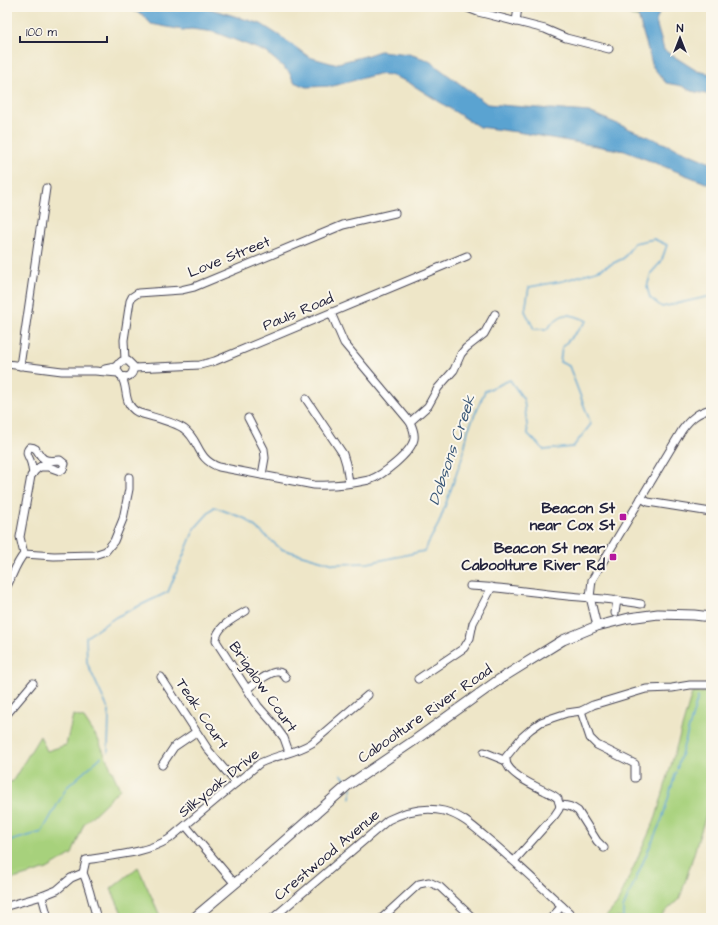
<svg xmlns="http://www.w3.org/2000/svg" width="718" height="925" font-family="'Architects Daughter',sans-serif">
	<rect width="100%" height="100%" fill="#fbf7ec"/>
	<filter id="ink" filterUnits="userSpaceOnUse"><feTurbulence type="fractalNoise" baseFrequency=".025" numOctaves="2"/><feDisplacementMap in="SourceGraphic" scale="8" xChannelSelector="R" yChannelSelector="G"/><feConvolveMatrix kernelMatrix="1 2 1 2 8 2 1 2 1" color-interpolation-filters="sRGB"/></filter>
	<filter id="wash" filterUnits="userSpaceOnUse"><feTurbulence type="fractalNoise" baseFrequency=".012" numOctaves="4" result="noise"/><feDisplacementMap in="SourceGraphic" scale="16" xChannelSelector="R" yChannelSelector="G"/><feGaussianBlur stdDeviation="0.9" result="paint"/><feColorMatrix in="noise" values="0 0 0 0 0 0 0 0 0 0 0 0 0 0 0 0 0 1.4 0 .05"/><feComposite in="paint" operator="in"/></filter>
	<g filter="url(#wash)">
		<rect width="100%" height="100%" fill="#eee6c8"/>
		<g fill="#a7d17c" stroke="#647a5c">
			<path d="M711,692v107l-31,99 -19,18 2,2h-58l12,-14 39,-87 36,-124z"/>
			<path d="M73,715l11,3 14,21 22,50 -36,35 -12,30 -25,15 -40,12v-100l5,1 28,-46 7,15 19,-6z"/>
			<path d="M138,867l23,51h-37l-13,-29z"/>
		</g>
		<path fill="#85b36c" stroke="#546a54" d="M607,7h33l2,10h-7l-18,-9 -7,2z"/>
		<g fill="#5aa3d1" stroke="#3e6286">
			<path d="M125,7h79l57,17 19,12 29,21 25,7 31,-8 15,-5 29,3 19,6 59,44 102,8 122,51v22l-86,-34 -108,-19 -38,-5 -71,-45 -18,-7 -12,-1 -45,12 -27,1 -12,-5 -5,-10 -23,-20 -52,-20 -23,-3 -8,1 -32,-6 -8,-9z"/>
			<path d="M640,7h21l-5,15 8,28 33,21 14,3v21l-20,-4 -9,-5 -16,-3 -13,-16 -15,-51z"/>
		</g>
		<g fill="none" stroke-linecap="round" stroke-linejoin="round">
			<g stroke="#5aa3d1" stroke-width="1.5">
				<path d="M108,752l1,-41 -22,-48 -1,-26 30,-20 52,-25 27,-64 19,-21 32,12 35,30 53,15 34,-1 56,-12 15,-28 24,-68 5,-25 17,-39 25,-11 14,20 4,34 16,16 29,-3 18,-23 -22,-58 -9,-4 2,-15 25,-26c-21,-10 -25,-9 -40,8h-13l-9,-18 4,-24 34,-6 36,-11 25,-12 10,-15 20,-4 13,6 -6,17 -10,11 -4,14 3,11 12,9 49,-11"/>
				<path d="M677,769l21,-72"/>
				<path d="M341,774l5,6"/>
				<path d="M350,798l2,-10"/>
				<path d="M7,839l3,2 32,-9 25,-45 34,-30"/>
				<path d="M623,918v-10l39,-89 14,-47"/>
			</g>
		</g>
	</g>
	<g filter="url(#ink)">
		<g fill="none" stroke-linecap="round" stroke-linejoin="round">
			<g stroke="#413f50" stroke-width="9">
				<g id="minor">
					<path d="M465,7l13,5 67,17 21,9 43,11"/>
					<path d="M516,22l2,-15"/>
					<path d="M125,360l-1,-20 6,-39 2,-4 6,-4 43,-3 13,-3 149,-62 52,-12"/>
					<path d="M7,364l55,7h33l23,2"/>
					<path d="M20,366l26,-178"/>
					<path d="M134,368l66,-3 15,-4 252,-105"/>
					<path d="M105,369l10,-2 7,-6h6l5,5c1,5 -1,9 -6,11l-6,-1 -4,-6 1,-6"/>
					<path d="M121,376c8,12 1,27 16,36 13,5 36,9 47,17 16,11 12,30 35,38l95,18c18,1 37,-1 55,-5 13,-4 42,-27 45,-41 1,-6 -1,-11 -4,-17l-66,-79 -13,-30"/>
					<path d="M306,399l37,55 3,10 3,18"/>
					<path d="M248,418l16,31 1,9 -3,17"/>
					<path d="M410,422l18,-16 10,-18 16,-18 7,-16 5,-6 18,-14 11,-20"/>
					<path d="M33,473c-1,-3 -1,-7 -2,-10 -2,-7 -7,-10 -1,-16 9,0 7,8 14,12 5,3 11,1 16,1l5,4 -2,5 -3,2 -11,-4h-9"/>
					<path d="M641,498l7,4 63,10"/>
					<path d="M24,554l30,2 40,-1 12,-4 8,-10 9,-22 6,-30v-12"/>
					<path d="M7,586c6,-11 9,-23 17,-32l-4,-17 11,-61c5,-8 12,-12 20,-15"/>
					<path d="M470,586c30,1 59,6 88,9 28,3 56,4 83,9"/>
					<path d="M246,611c-11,7 -30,15 -30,30l42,65 15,17 11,15 5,14"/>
					<path d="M615,613l2,-13"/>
					<path d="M597,626l-7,-29 2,-17 90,-150c8,-11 16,-18 29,-21"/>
					<path d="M161,677l48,74 27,32"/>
					<path d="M418,679l46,-31 6,-10 3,-15 19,-36"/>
					<path d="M247,689c7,-5 23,-18 31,-17 4,0 6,3 8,6"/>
					<path d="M581,711l9,27 7,7 38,19v14"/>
					<path d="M7,714l26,-31"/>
					<path d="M484,752l22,9c2,13 27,24 39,30 4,2 10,4 13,8 0,1 1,5 2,6 7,0 12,1 18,6l19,30 7,7"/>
					<path d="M506,761v-4l16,-20 9,-8 10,-7 11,-4 15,-5 14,-2 12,-6 53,-16 26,-1 18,-3h21"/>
					<path d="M162,765l12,-18 22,-15"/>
					<path d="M186,826l49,58"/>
					<path d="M514,861l41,-46 4,-6 1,-4"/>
					<path d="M83,873l3,-13c28,-5 58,-6 83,-21l91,-76c17,-8 36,-10 52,-20l56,-48"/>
					<path d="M42,896l6,22"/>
					<path d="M7,906l35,-10 15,-6 14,-12 12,-5c7,15 9,30 14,45"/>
					<path d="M273,918l115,-98c18,-9 36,-14 56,-9 20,5 34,20 50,33 28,24 54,49 81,74"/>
					<path d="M382,918l37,-34 10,-2 11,5 33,31"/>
					<path d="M551,918l11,-12"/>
				</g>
			</g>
			<g stroke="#413f50" stroke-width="11">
				<path id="major" d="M194,918l70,-59 83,-73 68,-46 85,-61 63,-39 34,-14 32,-8 29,-4 36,1 17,2"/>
			</g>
			<use href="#minor" stroke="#fff" stroke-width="7"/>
			<use href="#major" stroke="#fff" stroke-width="9"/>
		</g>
	</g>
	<g fill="#b5179e" stroke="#fbf7ec" stroke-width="1.5">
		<rect x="619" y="513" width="8" height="8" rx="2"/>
		<rect x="609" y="553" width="8" height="8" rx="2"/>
	</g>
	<g text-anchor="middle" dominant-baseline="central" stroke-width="4" stroke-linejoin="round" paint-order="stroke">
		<g font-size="15" fill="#22223b" stroke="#fbf7ec">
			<text transform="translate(229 257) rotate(-22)">Love Street</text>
			<text transform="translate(298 312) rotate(-23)">Pauls Road</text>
			<text transform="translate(263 687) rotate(55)">Brigalow Court</text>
			<text transform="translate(202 714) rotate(56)">Teak Court</text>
			<text transform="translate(425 714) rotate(-35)">Caboolture River Road</text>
			<text transform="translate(219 783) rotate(-39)">Silkyoak Drive</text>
			<text transform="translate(327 855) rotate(-40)">Crestwood Avenue</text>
		</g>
		<g font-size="15" font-weight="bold" fill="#22223b" stroke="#fbf7ec" text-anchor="end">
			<text x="615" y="508">Beacon St<tspan x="615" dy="17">near Cox St</tspan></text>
			<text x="605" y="548">Beacon St near<tspan x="605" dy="17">Caboolture River Rd</tspan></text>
		</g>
		<g font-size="16" font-style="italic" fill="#385677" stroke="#fbf7ec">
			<text transform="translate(452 450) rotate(-71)">Dobsons Creek</text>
		</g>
	</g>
	<rect width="718" height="925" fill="none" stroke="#fbf7ec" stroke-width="24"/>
	<g transform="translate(680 38)" stroke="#fbf7ec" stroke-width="3" paint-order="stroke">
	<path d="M0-3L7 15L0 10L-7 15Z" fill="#22223b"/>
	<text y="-6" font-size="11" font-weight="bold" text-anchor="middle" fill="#22223b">N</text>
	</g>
	<path d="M20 36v6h87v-6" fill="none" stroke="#22223b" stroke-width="2"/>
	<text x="26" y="36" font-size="12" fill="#22223b" stroke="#fbf7ec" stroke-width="3" paint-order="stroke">100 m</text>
</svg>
